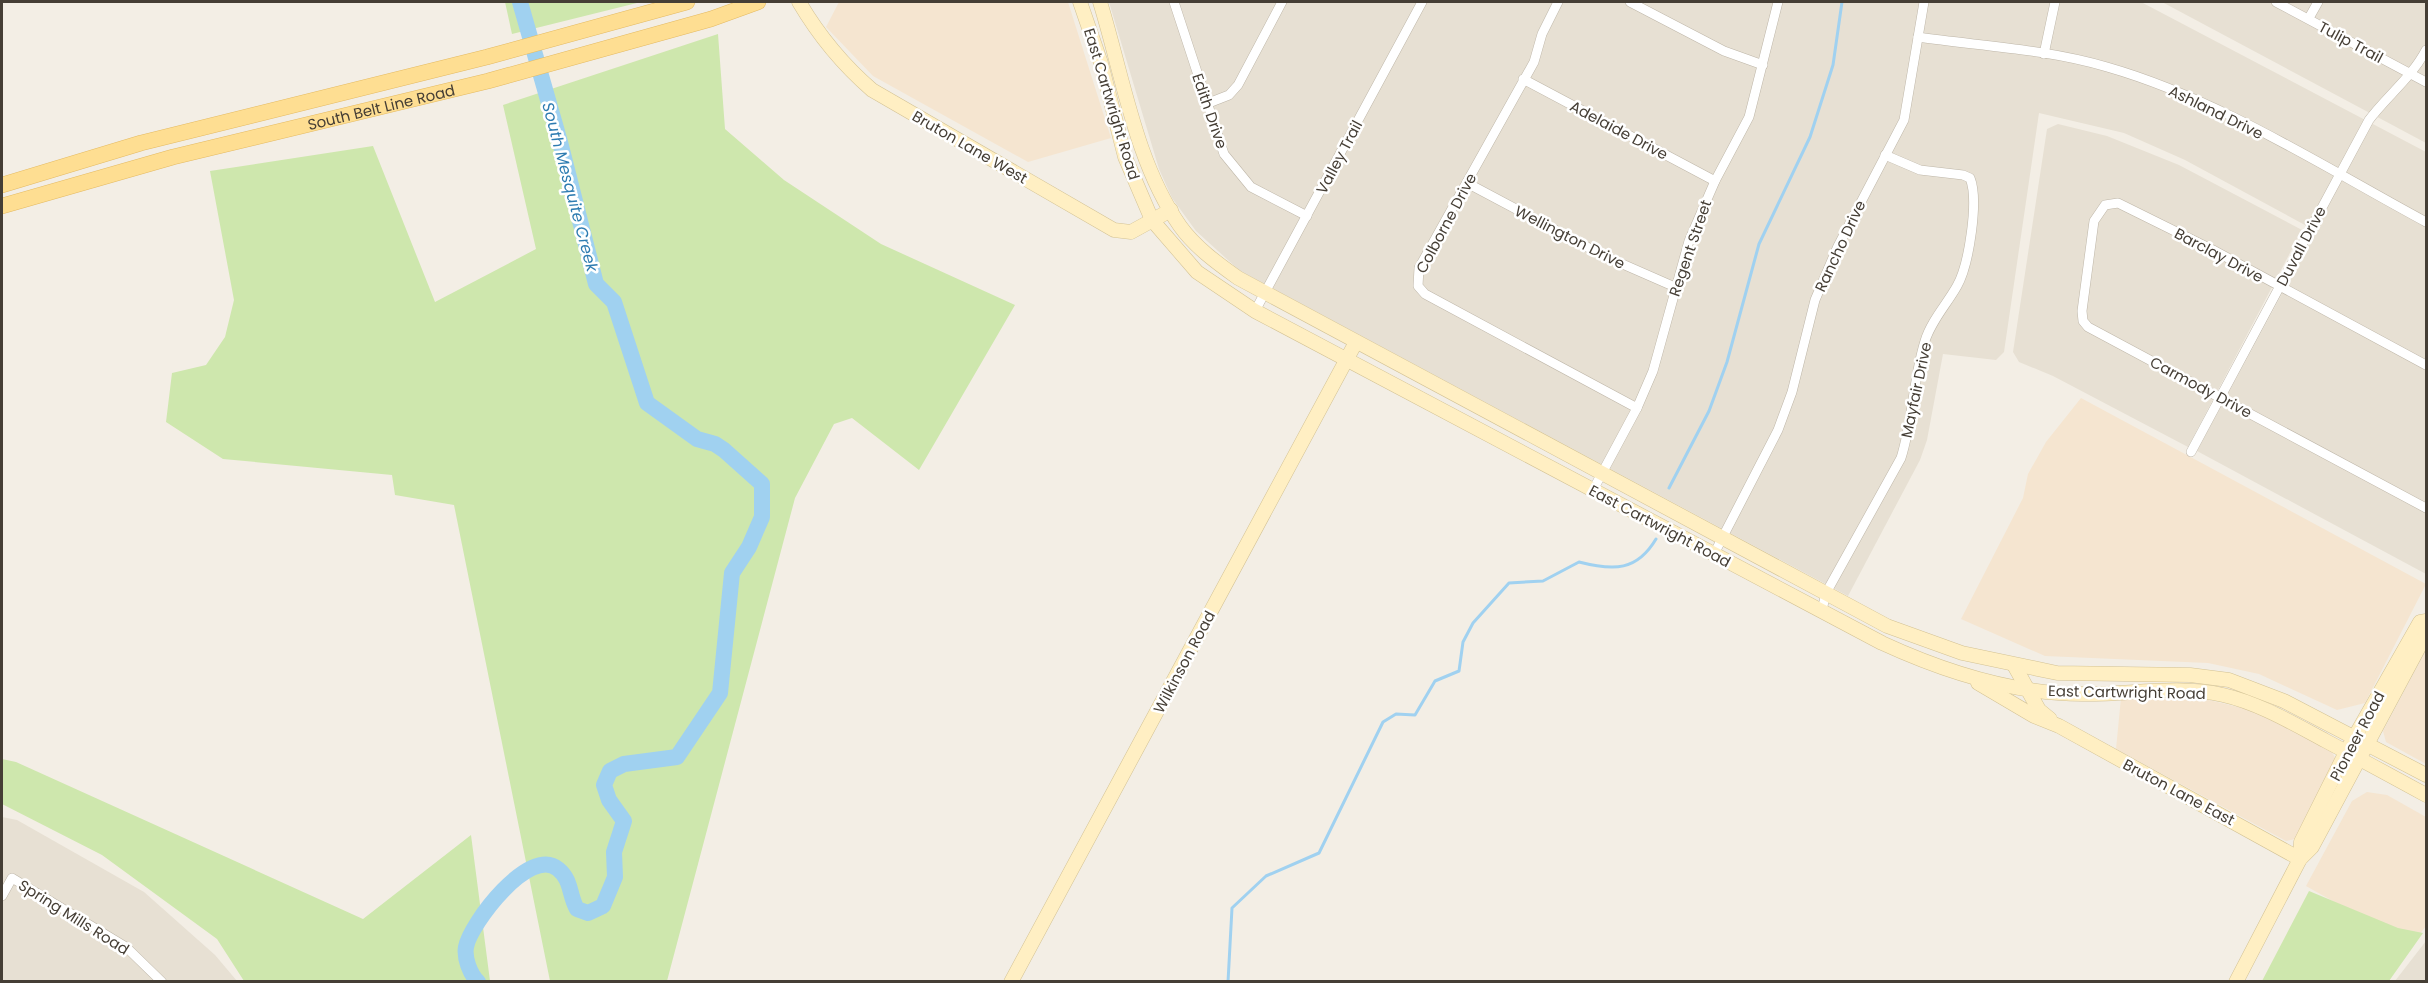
<svg xmlns="http://www.w3.org/2000/svg" width="2428" height="983" font-family="Poppins,sans-serif">
	<rect width="100%" height="100%" fill="#f3eee5"/>
	<g fill="#e7e0d3">
		<path d="M1109,2h1032l285,150v422l-229,-123 119,-220 -131,-71 -61,-27 -85,-20 -35,239 -8,8 -53,-6 -16,86 -7,20 -72,136 -608,-325 -44,-40 -24,-33 -13,-29z"/>
		<path d="M2162,2h264v141z"/>
		<path d="M2058,124l49,12 72,29 123,65 -114,217 -135,-71 -34,-14 -6,-10 34,-223z"/>
		<path d="M2,817l15,3 127,72 71,63 22,26 -235,1z"/>
		<path d="M2426,940v41h-31l31,-40z"/>
	</g>
	<g fill="#f5e5d0">
		<path d="M839,2h229l43,136 -83,24 -155,-86 -47,-49z"/>
		<path d="M2081,398l345,186 -61,119 -28,7 -78,-36 -51,-11 -163,-7 -84,-37 62,-121 5,-24 18,-32z"/>
		<path d="M2426,650v114l-40,-22 -3,-11z"/>
		<path d="M2192,696l63,15 76,39 5,10 -41,79 -9,2 -170,-92 5,-51z"/>
		<path d="M2367,792l20,3 39,22v109l-15,19 -105,-59 46,-85z"/>
	</g>
	<g fill="#cee7ad">
		<path d="M505,2h136l-129,32z"/>
		<path d="M718,34l7,95 59,51 97,64 134,61 -96,165 -67,-52 -18,6 -39,74 -128,483h-117l-96,-476 -59,-10 -3,-20 -169,-16 -57,-37 6,-49 34,-8 19,-28 9,-37 -24,-129 163,-25 62,156 101,-53 -33,-144z"/>
		<path d="M2,759l14,3 347,157 108,-84 19,146h-246l-27,-42 -115,-84 -100,-51z"/>
		<path d="M2309,891l89,37 25,5 -34,48h-127z"/>
	</g>
	<g fill="none" stroke-linecap="round" stroke-linejoin="round">
		<g stroke="#a0d1f0" stroke-width="3">
			<path d="M1669,488l40,-77 18,-49 32,-118 51,-107 23,-72 9,-63"/>
			<path d="M1228,982l4,-74 34,-32 53,-23 64,-131 13,-8 19,1 20,-34 24,-10 4,-29 10,-19 36,-40 34,-2 36,-19c35,9 58,9 77,-23"/>
		</g>
		<path stroke="#a0d1f0" stroke-width="16" d="M478,982c-8,-8 -14,-24 -12,-35 4,-23 64,-102 92,-78 14,11 11,27 19,40l11,4 15,-7 12,-29 -1,-25 10,-31 -15,-21 -5,-15 6,-14 14,-7 53,-7 43,-64 12,-120 17,-26 13,-30v-33l-38,-34 -9,-6 -18,-5 -50,-36 -33,-101 -18,-18 -36,-142 -40,-140"/>
		<g stroke="#beb6a8" stroke-width="10">
			<g id="street">
				<path d="M1174,2l50,152 27,33 56,29"/>
				<path d="M1558,2l-16,32 -8,28 -115,206 -1,18 7,8 212,114"/>
				<path d="M1630,2l94,49 39,14"/>
				<path d="M2276,2l150,80"/>
				<path d="M2309,18l9,-16"/>
				<path d="M1918,37c62,9 129,12 189,30 112,32 217,100 319,155"/>
				<path d="M2044,54l11,-52"/>
				<path d="M1523,79l192,102"/>
				<path d="M1206,104l23,-9 9,-10 44,-83"/>
				<path d="M1467,183l137,73 71,31"/>
				<path d="M1255,311l167,-309"/>
				<path d="M2426,365l-213,-115 -95,-47 -13,2 -11,16 -12,90 1,10 5,6 338,181"/>
				<path d="M2191,452l178,-332c18,-24 43,-43 57,-70"/>
				<path d="M1593,490l44,-82 16,-37 36,-130 26,-60 34,-64 29,-115"/>
				<path d="M1714,554l64,-124 14,-38 23,-92 23,-54 66,-126 20,-118"/>
				<path d="M1822,610l4,-17 75,-135c12,-38 12,-79 24,-117 6,-20 22,-37 32,-55 12,-21 22,-86 13,-108l-7,-3 -43,-5 -35,-15"/>
				<path d="M2,896l10,-18 114,69 36,35"/>
			</g>
		</g>
		<g stroke="#d3c294" stroke-width="15">
			<g id="secondary">
				<path d="M799,2c20,34 43,62 73,88l242,140 17,2 40,-22"/>
				<path d="M1080,2l21,61 24,94 27,63 45,52 58,39 627,332c63,29 134,52 205,51 45,0 92,-9 136,1 36,8 71,29 103,46 34,18 67,36 100,54"/>
				<path d="M1100,2c23,74 35,159 80,224 15,21 37,37 58,52l649,348 75,27 95,20 133,2 39,5 55,21 142,74"/>
				<path d="M2014,665l25,45 11,9"/>
				<path d="M1978,683l56,33 25,10 241,133"/>
				<path d="M2300,859l1,-17 45,-90 74,-130 6,-1"/>
				<path d="M1011,982l345,-640"/>
				<path d="M2236,982l64,-123 12,-12 114,-213"/>
			</g>
		</g>
		<g stroke="#e4ba62" stroke-width="16">
			<g id="primary">
				<path d="M2,185l139,-42 346,-86 200,-55"/>
				<path id="s1" d="M2,206l171,-49 315,-76 223,-62 47,-17"/>
			</g>
		</g>
		<use href="#street" stroke="#fff" stroke-width="9"/>
		<use href="#secondary" stroke="#ffefc3" stroke-width="14"/>
		<use href="#primary" stroke="#fede92" stroke-width="15"/>
	</g>
	<g text-anchor="middle" dominant-baseline="central" stroke-width="5" stroke-linejoin="round" paint-order="stroke">
		<g font-size="15" fill="#453e35" stroke="#fff">
			<text transform="translate(2351 42) rotate(28)">Tulip Trail</text>
			<text transform="translate(1112 104) rotate(73)">East Cartwright Road</text>
			<text stroke="none"><textPath href="#s1" startOffset="392">South Belt Line Road</textPath></text>
			<text transform="translate(1210 111) rotate(71)">Edith Drive</text>
			<text transform="translate(2216 112) rotate(26)">Ashland Drive</text>
			<text transform="translate(1619 130) rotate(28)">Adelaide Drive</text>
			<text transform="translate(970 147) rotate(30)">Bruton Lane West</text>
			<text transform="translate(1339 157) rotate(-62)">Valley Trail</text>
			<text transform="translate(1446 223) rotate(-62)">Colborne Drive</text>
			<text transform="translate(1570 237) rotate(27)">Wellington Drive</text>
			<text transform="translate(1840 246) rotate(-65)">Rancho Drive</text>
			<text transform="translate(2301 246) rotate(-62)">Duvall Drive</text>
			<text transform="translate(1690 248) rotate(-71)">Regent Street</text>
			<text transform="translate(2219 255) rotate(28)">Barclay Drive</text>
			<text transform="translate(2201 387) rotate(28)">Carmody Drive</text>
			<text transform="translate(1916 390) rotate(-78)">Mayfair Drive</text>
			<text transform="translate(1660 526) rotate(28)">East Cartwright Road</text>
			<text transform="translate(1184 662) rotate(-62)">Wilkinson Road</text>
			<text transform="translate(2127 692) rotate(1)">East Cartwright Road</text>
			<text transform="translate(2357 736) rotate(-62)">Pioneer Road</text>
			<text transform="translate(2179 792) rotate(28)">Bruton Lane East</text>
			<text transform="translate(74 917) rotate(32)">Spring Mills Road</text>
		</g>
		<g font-size="16" font-style="italic" fill="#2e7cb1" stroke="#fff">
			<text transform="translate(570 187) rotate(75)">South Mesquite Creek</text>
		</g>
	</g>
	<rect width="2428" height="983" fill="none" stroke="#453e35" stroke-width="6"/>
</svg>
